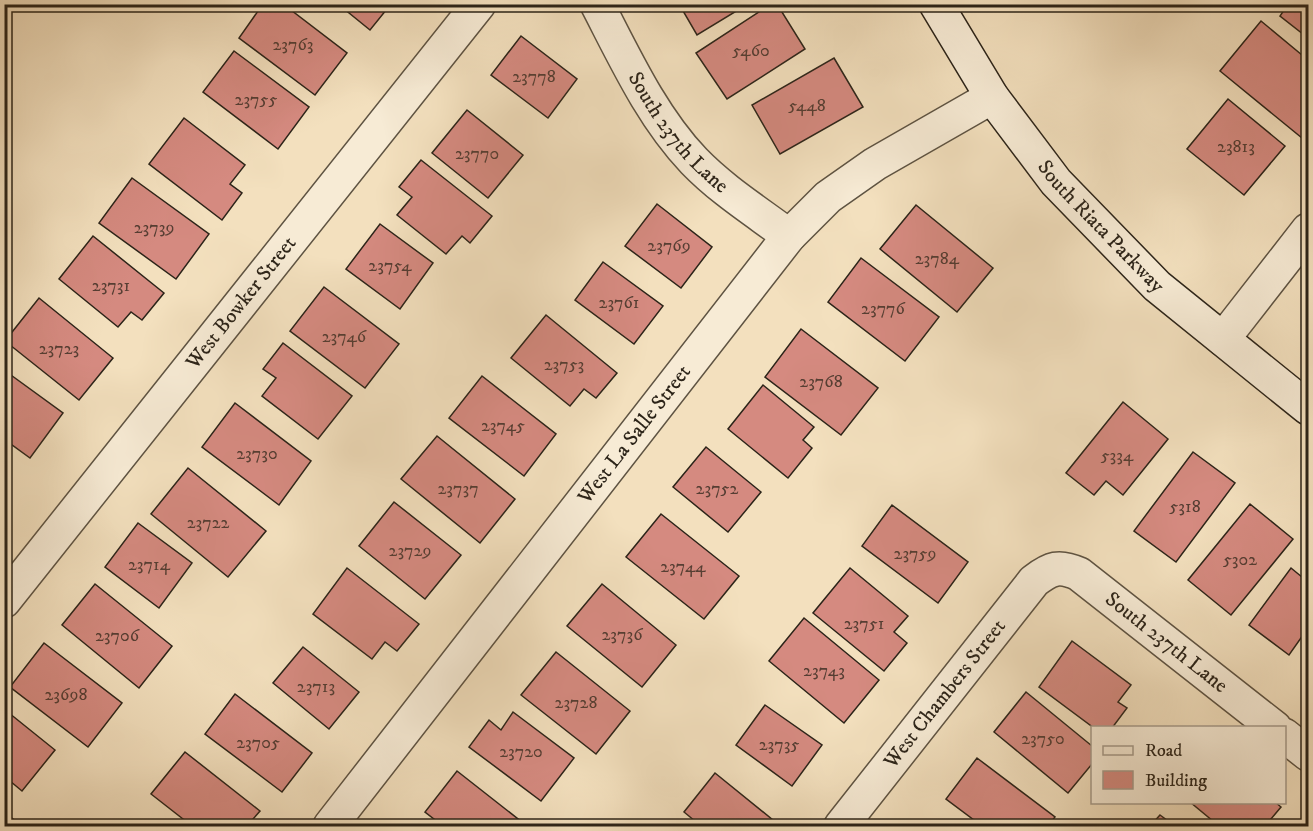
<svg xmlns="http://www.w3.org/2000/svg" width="1313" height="831" font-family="'IM FELL DW Pica',serif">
	<rect width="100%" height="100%" fill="#f3e0be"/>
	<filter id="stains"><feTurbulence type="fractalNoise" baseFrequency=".00333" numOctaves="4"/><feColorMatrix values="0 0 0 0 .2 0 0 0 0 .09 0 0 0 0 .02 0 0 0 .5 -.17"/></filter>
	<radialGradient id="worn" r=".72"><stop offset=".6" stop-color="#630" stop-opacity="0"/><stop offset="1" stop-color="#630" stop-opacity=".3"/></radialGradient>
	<g fill="#d58a80" stroke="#2c2419" stroke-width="1.5">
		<path d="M263,4h20l64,49 -32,42 -76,-57z"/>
		<path d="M338,4h53l-21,26z"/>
		<path d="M679,4h69l-51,31z"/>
		<path d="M771,4h6l28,45 -78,50 -31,-46z"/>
		<path d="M1288,4h20v34l-28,-22z"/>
		<path d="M1261,21l47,39v71l-6,7 -82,-67z"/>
		<path d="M521,36l56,43 -29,39 -57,-43z"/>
		<path d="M234,51l75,56 -31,42 -75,-57z"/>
		<path d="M834,58l29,49 -83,47 -28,-49z"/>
		<path d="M1228,99l57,47 -41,49 -57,-46z"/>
		<path d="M467,110l56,45 -35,43 -56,-45z"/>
		<path d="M184,118l61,47 -15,19 12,9 -20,27 -73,-56z"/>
		<path d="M421,160l71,56 -22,27 -8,-7 -16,18 -49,-39 15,-18 -13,-10z"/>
		<path d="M132,178l77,56 -33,45 -77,-56z"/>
		<path d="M657,204l55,43 -31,41 -56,-42z"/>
		<path d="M916,205l77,63 -36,44 -77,-63z"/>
		<path d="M380,224l53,39 -33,46 -54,-40z"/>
		<path d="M93,236l71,57 -22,27 -11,-8 -13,15 -59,-48z"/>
		<path d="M861,258l78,59 -34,44 -77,-59z"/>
		<path d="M603,262l60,44 -29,38 -59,-44z"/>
		<path d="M324,287l75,57 -34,44 -75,-57z"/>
		<path d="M39,298l74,60 -34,42 -74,-59z"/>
		<path d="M546,315l71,58 -21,25 -12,-9 -14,17 -59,-48z"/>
		<path d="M801,329l77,59 -37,47 -76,-58z"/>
		<path d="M283,343l69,53 -34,43 -56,-43 14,-18 -13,-9z"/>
		<path d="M4,370l59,43 -33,45 -26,-19z"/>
		<path d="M482,376l74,58 -32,42 -75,-58z"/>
		<path d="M763,385l51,42 -11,13 9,8 -24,30 -60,-49z"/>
		<path d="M1123,402l45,37 -45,56 -17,-14 -12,14 -28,-22z"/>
		<path d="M235,403l76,58 -32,44 -77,-58z"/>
		<path d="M437,436l78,63 -35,44 -79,-64z"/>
		<path d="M706,447l55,45 -33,40 -55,-45z"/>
		<path d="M1193,452l42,31 -59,79 -42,-31z"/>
		<path d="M188,468l78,63 -38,46 -77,-63z"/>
		<path d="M394,502l67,53 -36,44 -66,-53z"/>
		<path d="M1250,504l43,35 -62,76 -43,-35z"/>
		<path d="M892,505l76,57 -30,41 -76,-57z"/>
		<path d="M661,514l78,62 -35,43 -78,-62z"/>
		<path d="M138,523l54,40 -33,45 -54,-41z"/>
		<path d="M347,568l72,56 -22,27 -12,-9 -13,17 -59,-45z"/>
		<path d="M850,568l58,48 -14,16 13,11 -23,28 -71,-58z"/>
		<path d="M1291,568l17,14v46l-19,27 -40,-30z"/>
		<path d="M95,584l77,62 -33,42 -77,-63z"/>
		<path d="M602,584l74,61 -34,42 -75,-61z"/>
		<path d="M804,618l75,62 -35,43 -75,-62z"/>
		<path d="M1072,641l59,44 -13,17 9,6 -15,20h-18l-55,-41z"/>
		<path d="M44,643l78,60 -34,44 -78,-60z"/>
		<path d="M303,647l56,45 -30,37 -56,-46z"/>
		<path d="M556,652l74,59 -34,43 -75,-59z"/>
		<path d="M1026,692l66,54v18l-24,29 -74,-61z"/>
		<path d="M235,694l77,59 -30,39 -77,-58z"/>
		<path d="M765,705l57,40 -30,41 -56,-41z"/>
		<path d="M4,709l51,41 -33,41 -18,-15z"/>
		<path d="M513,712l61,46 -33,43 -72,-54 20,-27 12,10z"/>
		<path d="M185,752l75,59 -13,15h-55l-41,-32z"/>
		<path d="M977,758l78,59 -7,9h-66l-36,-27z"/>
		<path d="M457,771l70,55h-84l-18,-14z"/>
		<path d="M715,773l58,47 -6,6h-66l-17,-14z"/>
		<path d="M1190,802h85l6,5 -16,19h-46z"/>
		<path d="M4,812l18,14h-18z"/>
		<path d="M1160,815l15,11h-25z"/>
	</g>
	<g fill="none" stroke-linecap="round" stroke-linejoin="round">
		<g stroke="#5e5342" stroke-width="36">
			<g id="street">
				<path id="s1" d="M597,4c28,54 55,113 97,157 28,29 63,51 95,75"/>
				<path d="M1223,339l85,-109"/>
				<path id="s2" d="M4,601l475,-597"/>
				<path d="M1284,735l24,19"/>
				<path id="s3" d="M330,826l459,-590 39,-39 47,-33 117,-67"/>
				<path id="s4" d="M841,826l193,-245c17,-13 25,-16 45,-7l196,154"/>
			</g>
		</g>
		<g stroke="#2c2419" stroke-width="36">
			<g id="secondary">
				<path id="s5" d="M936,4l56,93 64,85 101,104 151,122"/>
			</g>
		</g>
		<use href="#street" stroke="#f7ebd5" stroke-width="33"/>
		<use href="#secondary" stroke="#f7ebd5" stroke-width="33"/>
	</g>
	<g text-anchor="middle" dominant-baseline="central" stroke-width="5" stroke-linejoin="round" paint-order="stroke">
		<g font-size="18" fill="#563e33">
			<text x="293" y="45">23763</text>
			<text x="751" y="51">5460</text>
			<text x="534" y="77">23778</text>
			<text x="256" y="100">23755</text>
			<text x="807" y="106">5448</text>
			<text x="1236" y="147">23813</text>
			<text x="477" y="154">23770</text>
			<text x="154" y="228">23739</text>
			<text x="669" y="246">23769</text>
			<text x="937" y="259">23784</text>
			<text x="390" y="266">23754</text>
			<text x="111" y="286">23731</text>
			<text x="619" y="303">23761</text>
			<text x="883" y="309">23776</text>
			<text x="344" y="337">23746</text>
			<text x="59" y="349">23723</text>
			<text x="564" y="365">23753</text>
			<text x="821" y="382">23768</text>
			<text x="503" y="426">23745</text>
			<text x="257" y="454">23730</text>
			<text x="1117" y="456">5334</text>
			<text x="458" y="489">23737</text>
			<text x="717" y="489">23752</text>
			<text x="1185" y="507">5318</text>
			<text x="208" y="523">23722</text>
			<text x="410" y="551">23729</text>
			<text x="915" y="554">23759</text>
			<text x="1240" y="560">5302</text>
			<text x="149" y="565">23714</text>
			<text x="683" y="567">23744</text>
			<text x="864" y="624">23751</text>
			<text x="622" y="635">23736</text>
			<text x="117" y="636">23706</text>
			<text x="824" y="671">23743</text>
			<text x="316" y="687">23713</text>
			<text x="66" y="695">23698</text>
			<text x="576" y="703">23728</text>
			<text x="1043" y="739">23750</text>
			<text x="258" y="743">23705</text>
			<text x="779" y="745">23735</text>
			<text x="521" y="752">23720</text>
		</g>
		<g font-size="21" fill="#2c2419" stroke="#f7ebd5">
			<text stroke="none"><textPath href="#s1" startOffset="153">South 237th Lane</textPath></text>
			<text stroke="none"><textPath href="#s5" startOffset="278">South Riata Parkway</textPath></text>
			<text stroke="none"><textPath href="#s2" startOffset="381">West Bowker Street</textPath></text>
			<text stroke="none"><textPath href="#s3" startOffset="496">West La Salle Street</textPath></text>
			<text stroke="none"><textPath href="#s4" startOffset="472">South 237th Lane</textPath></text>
			<text stroke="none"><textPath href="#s4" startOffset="168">West Chambers Street</textPath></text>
		</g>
	</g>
	<rect width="1313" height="831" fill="none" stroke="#f3e0be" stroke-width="24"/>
	<rect x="6" y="6" width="1301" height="819" fill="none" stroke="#2c2419" stroke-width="3"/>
	<rect x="12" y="12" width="1289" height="807" fill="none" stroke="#2c2419" stroke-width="1.5"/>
	<rect x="1091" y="726" width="195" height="78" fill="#f7ebd5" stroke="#a69b8a" stroke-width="1.5"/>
	<rect x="1103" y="746" width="30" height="9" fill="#f7ebd5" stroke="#a69b8a" stroke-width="1.5"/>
	<text x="1145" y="756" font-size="18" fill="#2c2419">Road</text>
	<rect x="1103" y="771" width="30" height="18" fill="#d58a80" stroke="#a69b8a" stroke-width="1.5"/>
	<text x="1145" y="786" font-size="18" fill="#2c2419">Building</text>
	<rect width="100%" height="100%" filter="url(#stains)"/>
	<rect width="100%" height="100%" fill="url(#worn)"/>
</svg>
